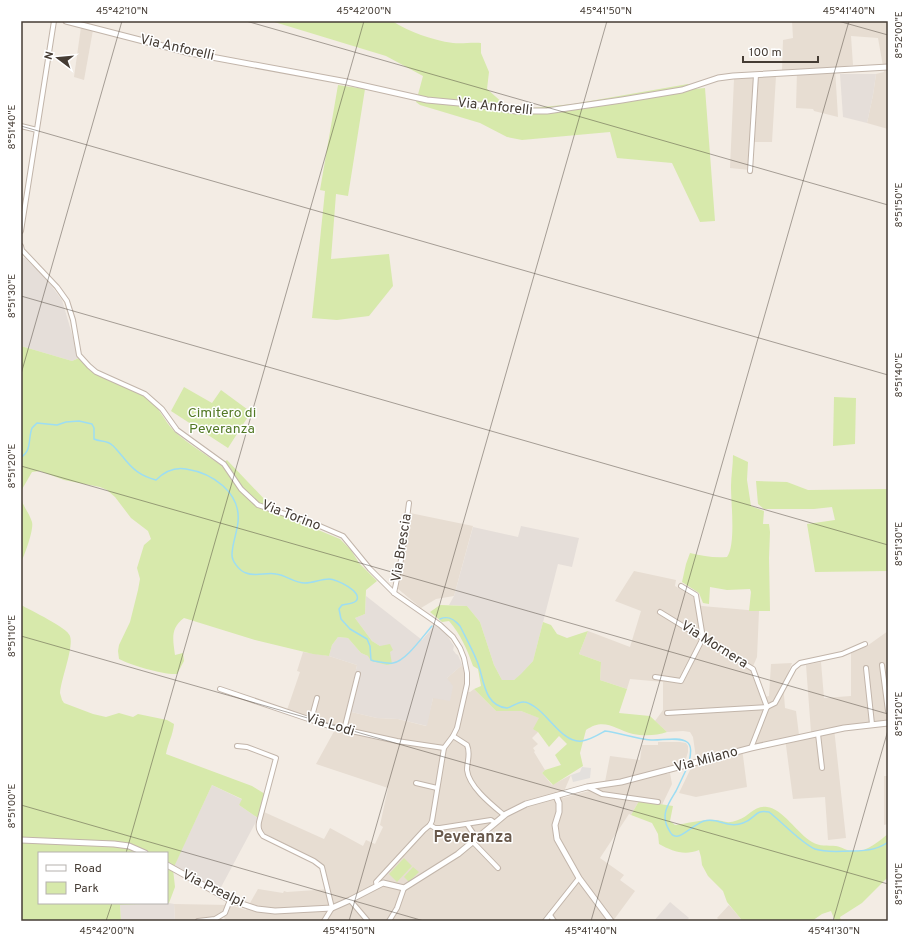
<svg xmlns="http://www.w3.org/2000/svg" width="909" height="942" font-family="Overpass,sans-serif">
	<rect width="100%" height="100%" fill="#f3ece4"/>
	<g fill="#e7ddd2">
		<path d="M792,21h96v108l-21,-6 6,-28 3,-21 8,-2 -6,-34 -27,-2 2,29 -18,3 3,49 -24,-6 -1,-2 -17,-1 1,-37h-15l1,-31 10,-2z"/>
		<path d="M81,27l12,3 -9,50 -10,-3z"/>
		<path d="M776,76l-4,66h-20l-2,28 -20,-2 4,-89z"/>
		<path d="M410,513l63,13 -19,70 -18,3 -15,9 -24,-20 9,-58z"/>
		<path d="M634,571l42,9 -1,6 18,11 2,6 7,3 57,5 -2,46 -6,14 10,27 8,-2 2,-32 21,-1 -7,18 -1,14 1,13 11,3 3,24 12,-3 -5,-67 15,-3 3,36 27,-2v-43l16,-7 21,-15v90l-54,7 12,110 -18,2 -3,-43 -32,2 -8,-61 -43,10 5,39 -51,10 -17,-4 12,-25 6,-3 -4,-28 -3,-5 -7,-1 -16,1 -12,-11 8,-11v-28l-33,-3 -3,10 -27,-9 1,-18 -22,-8 9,-23 42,16 11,-36 -26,-10z"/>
		<path d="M303,652l26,4 28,9 -10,46 30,7 21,1 28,7 7,-28 14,-20 15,-13 3,9v11l-1,6 6,1 4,-3 22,22h25l19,7 -2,14 -6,6 6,6 -5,4 2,3 -1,1 11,18 -3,3 10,12 19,-10 -6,14 -2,9 41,-11 6,-31 30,4 2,-15h16v-3h22l6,1 2,3v6l-3,10 -21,5 3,7 3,-1 2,11 -10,21 -23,-4 -8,14 -2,-1 -29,44 24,17 -4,5 15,11 -22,30h-386l-4,-4 -3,4h-45l-1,-17 56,1 16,5 12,-21 25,4 1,-2 3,1 43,-3 -5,-21 -12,-9 -51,-27 -2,-6 4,-14 60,27 6,-11 33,18 3,-6 9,4 8,-17 -3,-2 8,-37 -72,-24 21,-38 -50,-16 13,-38 -3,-1z"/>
		<path d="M884,776h4v48l-4,1z"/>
		<path d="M729,905l12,14v2h-22v-1l-2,-2z"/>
	</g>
	<g fill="#e5ded9">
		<path d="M840,74h36l-3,21 -6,28 -24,-6z"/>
		<path d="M21,257l4,1 22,22 15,20 17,58 -7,3 -51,-15z"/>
		<path d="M521,526l58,12 -7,29 -14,-3 -25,97 -12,14 -7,5h-12l-8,-15 -14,-43 -13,-16 -18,-1 5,-9 19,-69 45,10z"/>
		<path d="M366,596l56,44 14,-16 10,10 8,12 -1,4 3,4 2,1 4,10 -15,13 6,8 -3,15 -17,-3 -6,28 -29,-7 -21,-1 -30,-7 10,-46 -28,-9 3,-11 6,-8 10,1 13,15 7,3 12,-10 -8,-5 -17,-23 10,-4z"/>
		<path d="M212,785l31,15 -4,5 19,13 -39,73 -45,-25z"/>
		<path d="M670,902l19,16 -3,3h-32z"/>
		<path d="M169,903l5,1 1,17h-54l-1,-16z"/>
	</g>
	<g fill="#d7e9ab">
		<path d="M271,21h121c18,11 39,19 61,22 10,1 19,-1 28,0v10l8,19 -2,17 17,15 7,3 11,2 51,-5 115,-20 6,5 11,-1 10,133 -15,1 -28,-59 -55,-5 -7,-26 -88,8 -15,-3 -27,-14 -60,-18 -4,-3 7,-26 -37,-20z"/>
		<path d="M338,85l27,4 -17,107 -12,-2 -5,65 58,-5 4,32 -24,30 -32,4 -25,-2 13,-127 -5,-1z"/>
		<path d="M21,346l51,15 7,-3c12,12 26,21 43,28 9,4 19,7 27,13 11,9 15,22 25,32 14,13 31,23 47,34l6,-5 40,42 -2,6 75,31 11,11 8,13 18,18 -11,9 -1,24 -10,4 17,23 8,5 10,-2 3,6 -3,2 2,12 -5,1 -16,-4 -3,-5 -7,-3 -13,-15 -10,-1 -6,8 -3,11 -16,-2 -58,-14 -71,-22c-14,10 -11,22 -9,37l8,-2 1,8 -7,13c-13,1 -47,-9 -58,-15l-1,-8 1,-6 11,-23 8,-32 2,-11 -3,-11 7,-23 7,-6 -3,-8 -17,-13 -16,-21 -8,-7 -7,-3 -36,-7 -24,-9 -8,1 -11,19z"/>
		<path d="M184,387l28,16 9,-13 30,22 -23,36 -57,-37z"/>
		<path d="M834,397l22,1 -1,46 -22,2z"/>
		<path d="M733,455l15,7 -1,18 4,26 13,5 -1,13h6l1,8 -1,26 1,53h-21l2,-19 -1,-3 -23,1 -17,-3 -1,17 -6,-1 -4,-10 -17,-11 4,-18 4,-11c13,3 23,5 37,4 9,-12 4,-54 4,-71 0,-10 2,-20 2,-31z"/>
		<path d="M756,481l31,1 21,8 80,-1v82l-73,1 -8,-48 28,-4 -3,-13 -18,2h-50l-6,-5z"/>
		<path d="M21,496c1,10 8,16 11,26 2,7 -7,33 -11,40z"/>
		<path d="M21,605c9,5 47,23 49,31 4,11 -9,43 -10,57l2,7 2,3 29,11 13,3 13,-4 14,4 5,-3 29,6 7,4c-1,11 -6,19 -8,30l86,32 13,8 -7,24 -19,-13 3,-6 -30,-14 -39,84 2,18 -6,16h-2v-50h-128v50h125l-44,2 1,16h-100z"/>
		<path d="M440,605l27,1 13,16 14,43 8,15h12l7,-6 12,-13 10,-39 8,3 6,9 10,4 21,-7 -9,23 22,8 -1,18 27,9 -8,24 31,3 17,16c-11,4 -24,4 -34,2 -18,-5 -29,-17 -47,-4l-6,23 3,13 -30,19 -11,-12 3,-3 16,-5 -6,-10 12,-11 -8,-8 -10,11 -11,-15 -5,-3 6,-11 -18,-7h-25l-22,-22 7,-3 -3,-17 -5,-3c-6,-17 -12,-31 -24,-45l-7,1 -12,-10z"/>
		<path d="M639,801l34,5 -3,15 5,4c12,-1 28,-6 39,-5 11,0 11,5 24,0 11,-3 16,-15 29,-13 15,1 31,27 45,35 8,5 15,3 24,4 6,1 11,5 17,5 13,2 26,-10 35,-17v43l-26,26 -22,14 1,4h-6l-4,-10 -9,3 -10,7h-71v-2l-14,-17 -4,-11 -15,-15 -6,-11 -1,-8 -2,-7c-15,6 -27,1 -40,-6l-1,-10 -6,-11 -21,-8z"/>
		<path d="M404,858l8,8 -15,16 -8,-8z"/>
		<path d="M413,867l6,5 -10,10 -5,-5z"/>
	</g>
	<path fill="#e3e0dd" d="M582,767l9,1 -1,10 -17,4 -2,-7 9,-3z"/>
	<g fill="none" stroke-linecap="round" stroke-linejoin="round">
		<g stroke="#9dddf3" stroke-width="1.5">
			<path d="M21,457c11,-6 7,-19 11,-29 0,0 4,-4 5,-5l20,2 9,-3 13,-1 13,3 2,4v11c6,3 13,1 18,6 4,3 7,8 11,12 10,13 18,19 33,23 8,-8 18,-13 30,-11 26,4 55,23 52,53 -1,11 -6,22 -6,33 0,7 8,16 14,18 9,4 21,-1 30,1 10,1 18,9 29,9 8,0 16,-4 24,-4 7,0 35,13 27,22 -3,3 -10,3 -14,4l-3,4 2,10 9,10 17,10 3,7 1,14 3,1c6,1 13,3 19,2 13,-2 30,-27 39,-37"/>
			<path d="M440,619c9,-4 15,1 20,7 6,12 12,23 17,35 7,16 6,45 30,47 5,-1 12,-7 17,-6 4,0 8,3 11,5 14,9 29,37 47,34 8,-1 16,-6 23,-10 16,2 30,8 46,9 9,1 28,-4 36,2 6,4 3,15 2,21"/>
			<path d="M688,766c-4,8 -8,17 -12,25 -8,13 -16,24 -7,39 2,4 4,7 9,6 6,-1 17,-12 26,-15 15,-4 23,8 39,2 13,-4 11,-14 26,-11 13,10 32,31 46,37 12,4 25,2 38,2 12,0 25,-1 35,-9"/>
		</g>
		<g stroke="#c2b5aa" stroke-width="6">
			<g id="minor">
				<path d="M21,126l16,4"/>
				<path d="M750,171l6,-96"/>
				<path d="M21,231l33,-210"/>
				<path d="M21,246l1,4 35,37 10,14 6,19 6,35 10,11 7,6 11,5 38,17 17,15 15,21 47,34 17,25 17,16 57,19 28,12 27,33 24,24 46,32 13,12 7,11 4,10 3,15v11l-10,44 -4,8 -9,12 -12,73 -2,4"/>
				<path d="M394,593l8,-38 7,-52"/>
				<path d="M660,612l93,57 14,38"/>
				<path d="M882,665l6,46"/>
				<path d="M866,668l6,56"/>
				<path d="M655,677l26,4 22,-43 -7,-43 -15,-9"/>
				<path d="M220,689l109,37 68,15 47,7"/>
				<path d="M667,713l100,-6 8,-4 19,-35 6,-5 42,-9 23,-10"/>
				<path d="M311,720l6,-22"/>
				<path d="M344,730l14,-56"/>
				<path d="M818,734l4,34"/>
				<path d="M453,736l14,9c4,9 0,16 0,25 2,17 25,35 37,45"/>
				<path d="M237,746l10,1 29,11 -17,64c-1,6 0,9 4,14l51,25 8,6 10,41 -8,13"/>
				<path d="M751,748l16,-41"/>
				<path d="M416,783l21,5"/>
				<path d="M588,787l14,7 56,8"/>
				<path d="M467,824l10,15"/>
				<path d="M430,825l5,3h5l51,-8 4,3"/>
				<path d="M473,842l25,26"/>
				<path d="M377,886l-1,-4 48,-52 6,-5"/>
				<path d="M350,900l17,20"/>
				<path d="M550,915l4,6"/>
				<path d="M198,921l17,-2 10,-6 5,-13"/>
				<path d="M389,921l8,-13 7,-20"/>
				<path d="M545,921l34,-43"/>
			</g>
		</g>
		<g stroke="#c2b5aa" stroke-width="7">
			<g id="tertiary">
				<path d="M66,21l124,32 157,29 80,18 53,5 36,6h31l75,-11 60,-10 36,-12 15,-2 155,-9"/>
				<path d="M556,796l3,7v9l-4,13 2,14 22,39 32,43"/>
				<path d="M21,840l93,4 15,2 16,7"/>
				<path d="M167,865l63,35 27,9 18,2 57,-3 18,-8 33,-17 21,5 54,-34 48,-40 20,-10 61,-17 34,-5 130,-34 93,-20 44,-5"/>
			</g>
		</g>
		<use href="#minor" stroke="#fff" stroke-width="4"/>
		<use href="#tertiary" stroke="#fff" stroke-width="5"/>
	</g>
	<path fill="none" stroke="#453c34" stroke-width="1" stroke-opacity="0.45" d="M246,21l642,184M838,21l50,14M21,126l867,249M21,296l867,249M21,374l101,-353M21,466l867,248M21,636l867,248M21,805l403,116M126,853l238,-832M106,921l6,-18M349,921l258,-900M591,921l258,-900M833,921l55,-191"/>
	<g text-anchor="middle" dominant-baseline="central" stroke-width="3" stroke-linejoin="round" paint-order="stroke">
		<g font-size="14" fill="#453c34" stroke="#fff">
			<text transform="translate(177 48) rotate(13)">Via Anforelli</text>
			<text transform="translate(495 107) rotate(6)">Via Anforelli</text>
			<text transform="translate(291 516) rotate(21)">Via Torino</text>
			<text transform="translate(402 548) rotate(-81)">Via Brescia</text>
			<text transform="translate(714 645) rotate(32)">Via Mornera</text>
			<text transform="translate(330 725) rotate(17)">Via Lodi</text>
			<text transform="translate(706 760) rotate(-15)">Via Milano</text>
			<text transform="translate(213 889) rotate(26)">Via Prealpi</text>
		</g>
		<g font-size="14" fill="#527925" stroke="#fff">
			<text x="222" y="413">Cimitero di<tspan x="222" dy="16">Peveranza</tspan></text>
		</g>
		<g font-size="16" font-weight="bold" fill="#68584b" stroke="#fff">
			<text x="473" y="838">Peveranza</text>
		</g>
	</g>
	<rect width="909" height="942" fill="none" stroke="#ffffff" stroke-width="44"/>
	<rect x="38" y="852" width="130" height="52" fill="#ffffff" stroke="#b5b1ae"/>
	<rect x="46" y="865" width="20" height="6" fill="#ffffff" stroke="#b5b1ae"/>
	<text x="74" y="872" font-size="12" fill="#453c34">Road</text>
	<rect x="46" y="882" width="20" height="12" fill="#d7e9ab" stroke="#b5b1ae"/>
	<text x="74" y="892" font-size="12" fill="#453c34">Park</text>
	<g transform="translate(58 58) rotate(286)" stroke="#ffffff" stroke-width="3" paint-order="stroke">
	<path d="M0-3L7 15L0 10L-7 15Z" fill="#453c34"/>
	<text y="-6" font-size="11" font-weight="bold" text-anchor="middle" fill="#453c34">N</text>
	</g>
	<path d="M743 56v6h75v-6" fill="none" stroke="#453c34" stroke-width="2"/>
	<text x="749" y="56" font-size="12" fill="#453c34" stroke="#ffffff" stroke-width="3" paint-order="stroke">100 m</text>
	<rect x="22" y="22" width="865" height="898" fill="none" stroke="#453c34" stroke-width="1.5"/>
	<g font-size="10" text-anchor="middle" fill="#453c34">
		<text x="122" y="14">45°42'10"N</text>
		<text x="364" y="14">45°42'00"N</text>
		<text x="606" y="14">45°41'50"N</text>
		<text x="849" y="14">45°41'40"N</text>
		<text transform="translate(898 35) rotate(-90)" y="4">8°52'00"E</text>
		<text transform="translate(11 127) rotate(-90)" y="4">8°51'40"E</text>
		<text transform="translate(898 205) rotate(-90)" y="4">8°51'50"E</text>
		<text transform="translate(11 296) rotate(-90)" y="4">8°51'30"E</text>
		<text transform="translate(898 375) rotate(-90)" y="4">8°51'40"E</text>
		<text transform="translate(11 466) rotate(-90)" y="4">8°51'20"E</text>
		<text transform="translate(898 544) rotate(-90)" y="4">8°51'30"E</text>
		<text transform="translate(11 636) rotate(-90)" y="4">8°51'10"E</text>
		<text transform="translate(898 714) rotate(-90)" y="4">8°51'20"E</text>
		<text transform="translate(11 806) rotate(-90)" y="4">8°51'00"E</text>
		<text transform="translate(898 884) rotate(-90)" y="4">8°51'10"E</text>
		<text x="107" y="934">45°42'00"N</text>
		<text x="349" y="934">45°41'50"N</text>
		<text x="591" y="934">45°41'40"N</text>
		<text x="834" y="934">45°41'30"N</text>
	</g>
</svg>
